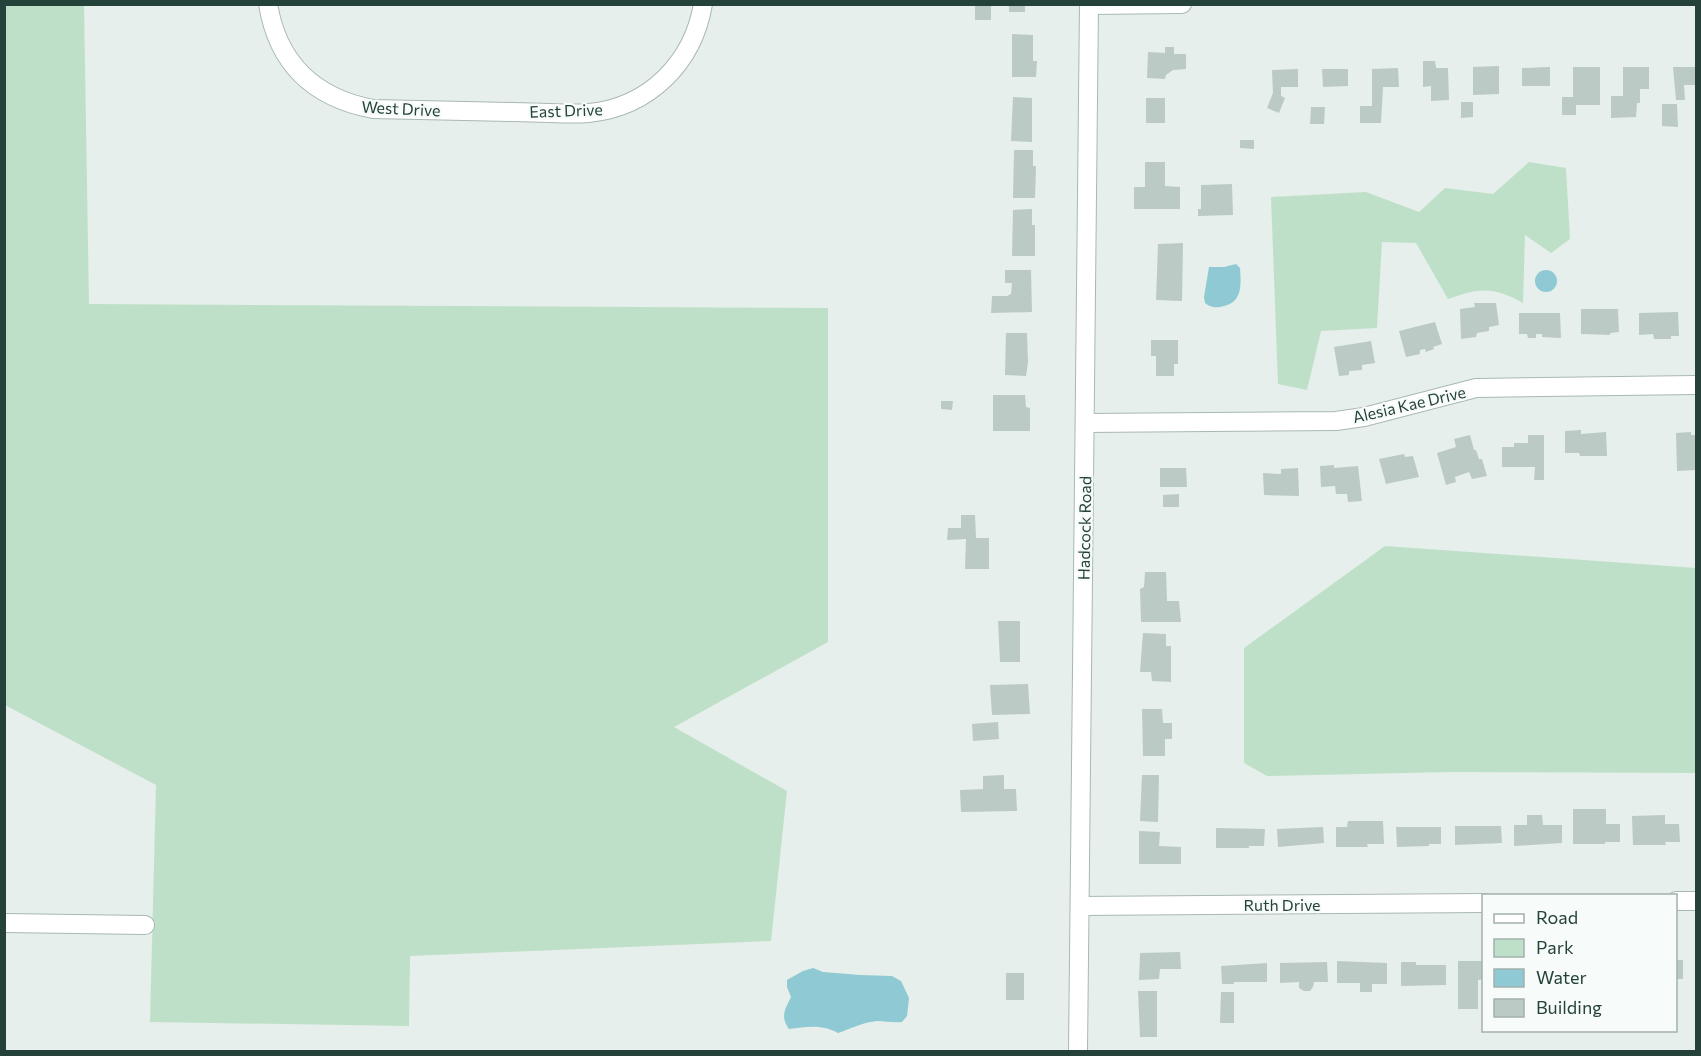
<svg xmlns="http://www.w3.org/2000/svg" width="1701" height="1056" font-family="Commissioner,sans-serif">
	<rect width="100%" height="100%" fill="#e6efeb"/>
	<g fill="#bfe0c8">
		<path d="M4,5h80l5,299 739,4v334l-154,85 113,64 -16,150 -361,15 -1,70 -259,-4 6,-237 -151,-80z"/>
		<path d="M1529,162l37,6 4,71 -19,14 -26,-18 -2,68c-30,-17 -44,-15 -75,-4l-32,-56 -34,-1 -5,86 -56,3 -14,59 -29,-6 -7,-187 95,-5 53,20 26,-24 48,6z"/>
		<path d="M1385,546l311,22v205l-245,-1 -184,4 -23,-13v-115z"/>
	</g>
	<g fill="#8ec9d4">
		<path d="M1236,264l4,4c1,15 3,34 -16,38 -7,2 -13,2 -19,-3l-1,-6 5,-30h15z"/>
		<circle cx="1546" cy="281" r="11"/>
		<path d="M813,968l10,4 37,3 32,1 9,5 8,17 -2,18 -5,6c-9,1 -17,-1 -25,-1 -14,1 -27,8 -39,12 -17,-9 -32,-6 -49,-4 -9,-12 -4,-20 2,-32l-4,-10v-7l16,-9z"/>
	</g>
	<g fill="#bbcac4">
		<rect x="975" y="4" width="16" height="16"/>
		<rect x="1009" y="4" width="16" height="8"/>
		<path d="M1012,34l21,1v26h4l-1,16h-24z"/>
		<path d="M1165,47h9v7h12v15l-13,1 -7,5 -1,4 -18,-1 1,-26 17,1z"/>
		<path d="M1423,61h12l1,7h12l1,32 -18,1v-15l-8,1z"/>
		<path d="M1499,66v28l-26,1v-28z"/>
		<path d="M1550,67v19h-28v-18z"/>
		<path d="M1573,67h27v38h-24v10h-14v-18h11z"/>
		<path d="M1623,67h26v22h-9v14h-3l-1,14 -25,1v-22h12z"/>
		<path d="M1673,67h23v18h-12l1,15h-9z"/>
		<path d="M1398,68l1,19h-16l-2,36h-21v-17h12v-37z"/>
		<path d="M1298,69v18h-17v9l4,2 -6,15 -12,-5 6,-15 -1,-23z"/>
		<path d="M1322,69h26v17l-25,1z"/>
		<path d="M1013,97l19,1v44l-21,-1z"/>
		<rect x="1146" y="98" width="19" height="25"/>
		<path d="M1461,102h12v15l-12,1z"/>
		<path d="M1662,104h15l1,23 -16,-1z"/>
		<path d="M1311,107h14l-1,17h-14z"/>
		<path d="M1240,140h14v9l-14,-1z"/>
		<path d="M1014,150h19v16h3l-1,32h-22z"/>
		<path d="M1145,162h20v24l15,1v22h-46v-22h11z"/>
		<path d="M1232,184l1,31 -35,1v-7h3v-24z"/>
		<path d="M1032,209v16h3v31h-23l1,-46z"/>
		<path d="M1183,243l-1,58 -26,-1 2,-56z"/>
		<path d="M1005,270h26l1,42 -41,1 1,-17h15l4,-2 1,-11h-7z"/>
		<path d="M1474,303h22l3,22 -10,2v4l-12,2 -1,4 -15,2 -1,-30 15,-2z"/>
		<path d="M1581,309h37l1,23 -9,1v2l-29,-1z"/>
		<path d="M1678,312l1,24h-8v3h-17l-1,-5 -14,1v-22z"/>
		<path d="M1519,313h41l1,25 -19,-1v-3h-6v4h-8l-1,-4h-8z"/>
		<path d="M1435,322l7,22 -9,3 1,2 -8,3 -1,-3 -5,1v4l-14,3 -7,-26z"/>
		<path d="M1006,333h21l1,29 -2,14 -21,-1z"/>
		<path d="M1151,340h27v24h-4v12h-18v-20h-5z"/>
		<path d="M1371,341l4,22 -13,2v5l-13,1v4l-10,1 -5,-29z"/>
		<path d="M993,395h32l1,12 4,1v23h-37z"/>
		<path d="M941,401h12l-1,9 -11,-1z"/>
		<path d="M1581,430v4l25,-2 1,24h-27l-1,-3h-14v-22z"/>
		<path d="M1691,432v3h5v35l-19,1 -1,-38z"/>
		<path d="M1470,435l4,15h2l3,9h3l5,17 -15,3 -3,-7 -14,5 1,5 -10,3 -9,-32 19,-6 -2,-8z"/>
		<path d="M1528,435h16v45h-10l1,-13h-33v-20h12v-4h14z"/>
		<path d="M1404,454l1,3 8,-1 6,21 -33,7 -7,-25z"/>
		<path d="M1334,465v3l24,-2 4,35 -14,1 -1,-8h-11l-1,-8 -14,1 -1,-21z"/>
		<path d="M1160,468h26l1,19h-27z"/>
		<path d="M1298,468l1,28 -35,-1 -1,-22 18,1v-5z"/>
		<path d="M1179,494v13h-16v-12z"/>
		<path d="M961,515h14l1,23h13v31h-24l1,-30 -19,1 1,-12h13z"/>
		<path d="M1145,572h21l1,29h12l2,21h-40l-1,-33 4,-2z"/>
		<path d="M998,621h22v41h-20z"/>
		<path d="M1143,633l23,1v12h5v36l-19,-1 -1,-9h-11z"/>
		<path d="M1028,684l2,30 -38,1 -2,-30z"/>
		<path d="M1142,709h20l1,14h9v16h-7v17h-22z"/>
		<path d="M998,722l1,17 -26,2 -1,-17z"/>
		<path d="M1004,775v14h12l1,22 -56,1 -1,-22 23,-1v-13z"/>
		<path d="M1142,775h17l-1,47 -18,-1z"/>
		<path d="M1573,809h33v15h14v18h-15v2h-32z"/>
		<path d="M1527,815h15l1,10h19v18l-48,3v-21h13z"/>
		<path d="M1665,815v9h14l1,18h-15l1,3h-33l-1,-29z"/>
		<path d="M1348,821h35l1,23h-17l1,3h-32v-20h11z"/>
		<path d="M1455,826h46l1,17 -47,2z"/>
		<path d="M1323,827l1,16 -46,4 -1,-18z"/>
		<path d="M1396,827h45v17h-12v2l-32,1z"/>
		<path d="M1216,828l49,1 -1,17h-15v2h-33z"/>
		<path d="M1139,831l21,1 -1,14 22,1v17h-42z"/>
		<path d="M1180,952l1,17h-21l-1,10 -20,1 1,-27z"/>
		<rect x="1676" y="960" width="7" height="19"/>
		<path d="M1337,961l50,2v21h-15v8h-12v-9h-23z"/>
		<path d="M1458,961h26v18l-6,1v29h-20z"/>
		<path d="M1327,962l1,20h-14l-1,5 -3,4h-6l-5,-3v-6l-19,1v-20z"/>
		<path d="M1401,962h15v3h30v20l-45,1z"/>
		<path d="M1267,963v19h-33v2h-12l-1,-18z"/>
		<rect x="1006" y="973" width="18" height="27"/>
		<path d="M1138,991h19v46h-17z"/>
		<path d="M1221,992h13v31h-14z"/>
	</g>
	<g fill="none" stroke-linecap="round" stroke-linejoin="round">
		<g stroke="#a8b8b2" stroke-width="20">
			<g id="minor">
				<path d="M268,4c10,61 47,94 105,105 46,1 92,2 138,3 26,0 53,3 78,1 60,-6 104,-50 114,-109"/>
				<path d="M1089,5l93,-1"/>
				<path d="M1085,423l251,-2 28,-4 112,-29 220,-3"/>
				<path d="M1676,901h20"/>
				<path d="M1080,906l404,-3"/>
				<path d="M4,923l141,2"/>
				<path d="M1078,1052l11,-1048"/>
			</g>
		</g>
		<use href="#minor" stroke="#fff" stroke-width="18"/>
	</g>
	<g text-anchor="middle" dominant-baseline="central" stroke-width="4.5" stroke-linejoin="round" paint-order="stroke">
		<g font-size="16" fill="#24423a" stroke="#f7fbf9">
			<text transform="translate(401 108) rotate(3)">West Drive</text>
			<text transform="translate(566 110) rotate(-2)">East Drive</text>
			<text transform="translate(1409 404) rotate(-13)">Alesia Kae Drive</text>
			<text transform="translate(1084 528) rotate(-89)">Hadcock Road</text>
			<text x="1282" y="904">Ruth Drive</text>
		</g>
	</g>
	<rect width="1701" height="1056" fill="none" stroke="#24423a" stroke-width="12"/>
	<rect x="1482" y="894" width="195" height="138" fill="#f7fbf9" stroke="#a3b1ad" stroke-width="1.5"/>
	<rect x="1494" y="914" width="30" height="9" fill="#ffffff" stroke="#a3b1ad" stroke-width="1.5"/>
	<text x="1536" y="924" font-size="18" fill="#24423a">Road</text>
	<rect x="1494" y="939" width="30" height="18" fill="#bfe0c8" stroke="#a3b1ad" stroke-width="1.5"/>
	<text x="1536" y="954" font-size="18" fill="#24423a">Park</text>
	<rect x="1494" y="969" width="30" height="18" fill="#8ec9d4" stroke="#a3b1ad" stroke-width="1.5"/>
	<text x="1536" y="984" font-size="18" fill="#24423a">Water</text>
	<rect x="1494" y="999" width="30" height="18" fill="#bbcac4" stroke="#a3b1ad" stroke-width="1.5"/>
	<text x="1536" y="1014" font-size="18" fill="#24423a">Building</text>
</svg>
